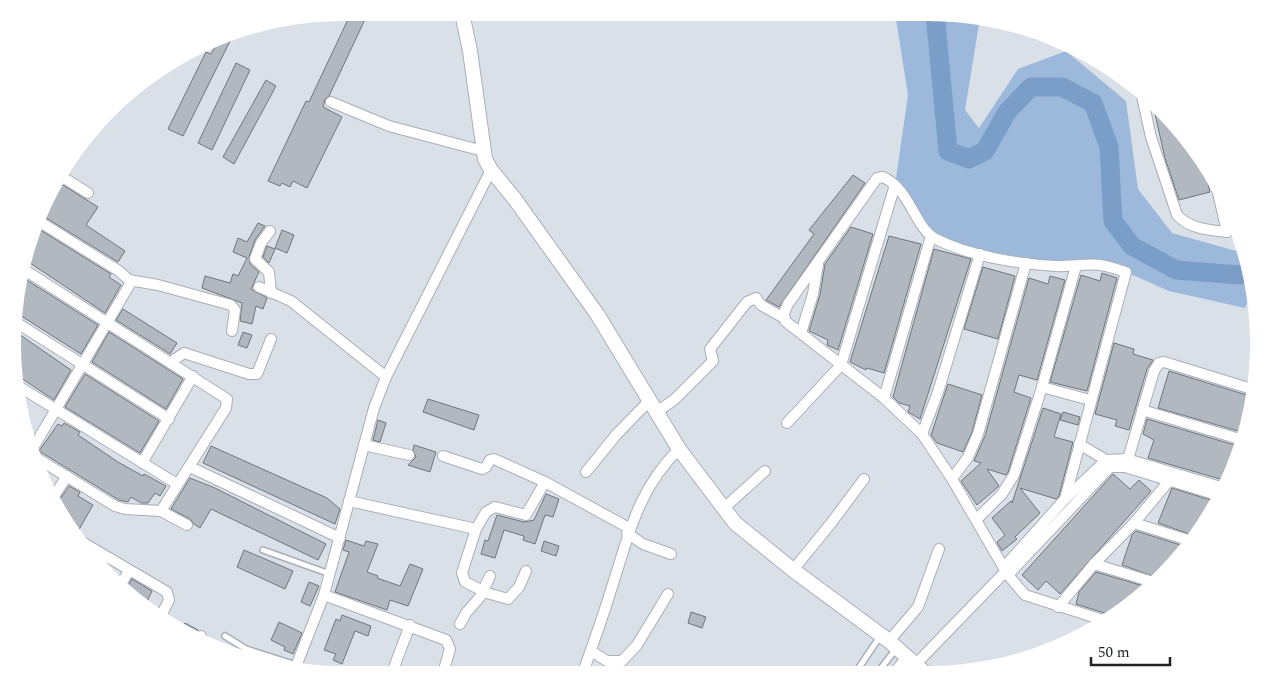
<svg xmlns="http://www.w3.org/2000/svg" width="1271" height="687" font-family="Spectral,serif">
	<rect width="100%" height="100%" fill="#dae0e8"/>
	<path fill="#9cb9dc" d="M895,13h54l31,5 -15,92 14,18 39,-59 48,-18 60,50 12,88 34,44 68,19 3,-6 4,12 6,33 -8,17 -76,-17 -43,-19 -100,-9 -90,-24 -41,-54 13,-90z"/>
	<g fill="none" stroke-linecap="round" stroke-linejoin="round">
		<path stroke="#7a9ec8" stroke-width="19" d="M935,13l13,138 21,8 16,-8 22,-39 24,-25h31l31,16 16,44 4,74 19,25 44,24 64,5 9,-4"/>
	</g>
	<g fill="#b2b8c0" stroke="#6f757c">
		<path d="M351,13h17l-39,83 -4,3 -2,8 19,10 -35,71 -14,-7 -3,6 -8,-4 -2,3 -12,-5 38,-80 3,1z"/>
		<path d="M235,31l-52,105 -15,-7 38,-77 5,2 8,-14z"/>
		<path d="M236,63l14,7 -38,80 -14,-7z"/>
		<path d="M266,80l10,6 -42,78 -11,-7z"/>
		<path d="M1152,101l38,41 13,21 7,29 -31,8 -14,-42z"/>
		<path d="M853,175l12,8 -86,124 -13,-7 48,-66 -5,-4z"/>
		<path d="M58,182l40,25 -12,18 39,26 -7,11 -75,-46z"/>
		<path d="M258,223l7,3 -10,14 -6,17 1,7 9,8 -8,17 16,9 -4,11 -7,-3 -4,18 -12,-3 2,-18 -40,-15 3,-12 25,7 3,-9 5,2 9,-18 -14,-6 5,-14 9,4z"/>
		<path d="M851,227l22,7 -35,116 -11,-5 1,-5 -19,-9 11,-36 5,-31z"/>
		<path d="M37,228l74,46 -2,3 12,8 -16,28 -81,-54z"/>
		<path d="M282,230l12,5 -7,18 -12,-5z"/>
		<path d="M889,236l32,8 -37,129 -17,-5 -1,2 -16,-8z"/>
		<path d="M267,246l8,3 -6,14 -6,-6z"/>
		<path d="M934,249l37,10 -51,160 -12,-7 2,-6 -11,-3 -6,-6z"/>
		<path d="M983,267l32,9 -17,63 -34,-10z"/>
		<path d="M1102,273l15,5 -30,113 -37,-9 31,-107 19,6z"/>
		<path d="M1050,276l15,4 -28,100 -18,-5 -5,17 17,6 -23,74 -2,3 -19,-6 12,17 -22,19 -16,-24 20,-18 -7,-2 11,-25 44,-158 19,6z"/>
		<path d="M22,277l76,48 -17,29 -63,-40z"/>
		<path d="M123,309l54,34 -7,11 -54,-34z"/>
		<path d="M16,332l55,38 -17,30 -39,-26 -2,-9z"/>
		<path d="M109,332l74,47 -17,30 -74,-47z"/>
		<path d="M243,332l9,3 -5,13 -9,-3z"/>
		<path d="M1114,343l20,6 -1,5 20,6 -6,9 -18,61 -14,-4 2,-6 -22,-6z"/>
		<path d="M1169,371l84,26 -6,18h2l-4,18 -87,-25z"/>
		<path d="M85,374l74,47 -19,32 -75,-46z"/>
		<path d="M948,384l34,11 -10,37 -9,20 -26,-9 -6,-8z"/>
		<path d="M428,399l51,16 -5,15 -51,-18z"/>
		<path d="M1043,408l18,6 -7,23 19,5 -14,54 -3,3 -36,-11 20,25 -25,24 2,2 -15,12 -5,-9 8,-7 -13,-17 19,-17 1,2z"/>
		<path d="M1063,412l17,5 -2,8 -18,-5z"/>
		<path d="M1147,419l91,27 -5,16 2,1 -8,18 -79,-23 6,-18 -11,-6z"/>
		<path d="M378,420l8,3 -6,19 -7,-2z"/>
		<path d="M64,423l16,9 -2,3 40,27 25,14 1,-2 22,12 -6,10 -5,-3 -7,10h-7l-10,-6 -3,5 -9,-2 -80,-49 19,-27 4,2z"/>
		<path d="M414,445l22,7 -6,20 -22,-7 8,-8 -3,-7z"/>
		<path d="M211,446l116,52 13,11 -5,15 -132,-61z"/>
		<path d="M1113,474l17,15 9,-9 12,11 -91,103 -14,-13 -8,9 -16,-15z"/>
		<path d="M190,478l25,10 111,56 -8,16 -107,-51 -11,19 -6,-4 -4,-5 -19,-10z"/>
		<path d="M69,486l11,6 -2,4 15,9 -16,28 -9,-15 2,-3 -7,-4 -5,-9z"/>
		<path d="M1172,488l45,14 -22,34 -37,-13z"/>
		<path d="M546,494l13,5 -6,18 -8,-2 -10,29 -12,-4 1,-4 -20,-6 -9,28 -14,-4 4,-14 3,1 9,-26 27,7 10,-2z"/>
		<path d="M1136,531l51,16 -11,15 -18,16 -36,-13 10,-30z"/>
		<path d="M346,540l18,6 2,-5 12,3 -11,28 11,4 -1,2 23,8 10,-22 13,5 -15,37 -18,-6 -3,10 -52,-18 14,-40 -6,-2z"/>
		<path d="M544,541l15,5 -3,10 -15,-5z"/>
		<path d="M244,550l49,21 -8,18 -48,-22z"/>
		<path d="M1096,572l51,15 -33,29 -38,-12 3,-12z"/>
		<path d="M132,579l20,12 -6,13 -19,-16z"/>
		<path d="M309,582l10,4 -9,20 -9,-4z"/>
		<path d="M691,612l15,5 -4,11 -14,-5z"/>
		<path d="M342,615l29,11 -3,10 -13,-5 -13,33 -9,-4 3,-6 -12,-4 12,-31 4,2z"/>
		<path d="M279,622l23,11 -9,21 -9,-4 1,-3 -14,-7z"/>
		<path d="M185,623l13,7 -4,7 -13,-6z"/>
	</g>
	<g fill="none" stroke-linecap="round" stroke-linejoin="round">
		<g stroke="#a9afb7" stroke-width="8">
			<g id="lane">
				<path d="M263,550l67,24"/>
				<path d="M225,636l21,13 50,16"/>
				<path d="M856,672l25,-37"/>
				<path d="M878,672l18,-23"/>
			</g>
		</g>
		<g stroke="#a9afb7" stroke-width="12">
			<g id="street">
				<path d="M1029,30l8,4"/>
				<path d="M1141,92l10,45 26,78c13,14 32,15 50,17l8,-6"/>
				<path d="M331,102l58,24 94,25"/>
				<path d="M61,176l27,17"/>
				<path d="M1216,184l11,48"/>
				<path d="M270,231l-9,12 -6,16 14,13 2,21"/>
				<path d="M23,269l204,130 -1,9 -65,103"/>
				<path d="M129,280l29,5 73,20 4,5 -3,21"/>
				<path d="M259,287l32,14 95,76"/>
				<path d="M17,323l152,96"/>
				<path d="M801,333l12,-39 5,-30"/>
				<path d="M171,362l13,-9 65,21h8l14,-35"/>
				<path d="M18,386l159,98"/>
				<path d="M1042,387l48,13"/>
				<path d="M884,398l47,-162"/>
				<path d="M1142,410l101,30"/>
				<path d="M655,413l19,-13 39,-39 -3,-12 37,-47 9,-4 5,7 23,13"/>
				<path d="M787,423l54,-58 54,-180"/>
				<path d="M922,434l16,-42 42,-138"/>
				<path d="M1079,444l27,16"/>
				<path d="M364,445l45,10"/>
				<path d="M33,448l97,-164 -1,-4 -10,-9 -79,-49"/>
				<path d="M443,456l39,13 4,-2 4,-7 4,-1 51,23"/>
				<path d="M35,457l80,49 10,3 36,2 26,14"/>
				<path d="M142,463l51,-87"/>
				<path d="M1126,466l28,-95 5,-8 5,-1 91,28"/>
				<path d="M190,467l150,71"/>
				<path d="M586,472l30,-37 32,-33"/>
				<path d="M952,479l16,-22 10,-23 48,-171"/>
				<path d="M54,496l13,-20"/>
				<path d="M1065,499l61,-227c-8,-2 -17,-6 -26,-7 -14,-2 -30,2 -45,1 -36,-2 -86,-10 -119,-27 -21,-10 -25,-49 -53,-62l-6,1 -89,126 -4,9 1,8 99,77 38,36 30,45 56,96 17,20 81,26"/>
				<path d="M349,501l127,28 10,-17 9,-5 31,8 19,-33 84,46"/>
				<path d="M723,509l42,-38"/>
				<path d="M976,520l26,-26 12,-19 28,-88 34,-121"/>
				<path d="M1134,523l35,-42"/>
				<path d="M476,529l-14,44 3,9 22,11 21,6 11,-12 7,-16"/>
				<path d="M627,533l16,11 28,10"/>
				<path d="M82,542l85,50 2,8 -8,16"/>
				<path d="M1094,564l40,-41 57,18"/>
				<path d="M1004,567l61,-68 41,-39 21,-1 97,29"/>
				<path d="M793,570l39,-48 32,-43"/>
				<path d="M1008,575l102,-108h15l95,29"/>
				<path d="M121,584l8,-13"/>
				<path d="M324,595l122,45 4,9 -7,24"/>
				<path d="M1058,607l36,-43 59,18"/>
				<path d="M460,624l6,-11 14,-16 10,-21"/>
				<path d="M200,639l1,-3"/>
				<path d="M889,641l29,-34 21,-58"/>
				<path d="M591,651l16,10h15l15,-16 31,-51"/>
				<path d="M915,665l91,-94"/>
				<path d="M295,669l29,-74 50,-187 12,-31 105,-207"/>
				<path d="M393,670l17,-45"/>
				<path d="M895,672l11,-14"/>
				<path d="M583,673c9,-27 19,-53 27,-80 18,-54 26,-102 69,-144"/>
			</g>
		</g>
		<g stroke="#a9afb7" stroke-width="16">
			<path id="secondary" d="M462,13l8,38 15,108 6,11 23,28 83,116 82,135 56,74 58,47 96,71 35,31"/>
		</g>
		<use href="#lane" stroke="#fff" stroke-width="5"/>
		<use href="#street" stroke="#fff" stroke-width="10"/>
		<use href="#secondary" stroke="#fff" stroke-width="14"/>
	</g>
	<path d="M0 0H1271V687H0ZM343 21H928A322 322 0 0 1 1250 343V344A322 322 0 0 1 928 666H343A322 322 0 0 1 21 344V343A322 322 0 0 1 343 21Z" fill="#fff" fill-rule="evenodd"/>
	<path d="M1091 657v8h79v-8" fill="none" stroke="#202325" stroke-width="2.5"/>
	<text x="1098" y="657" font-size="15" fill="#202325" stroke="#ffffff" stroke-width="4" paint-order="stroke">50 m</text>
</svg>
